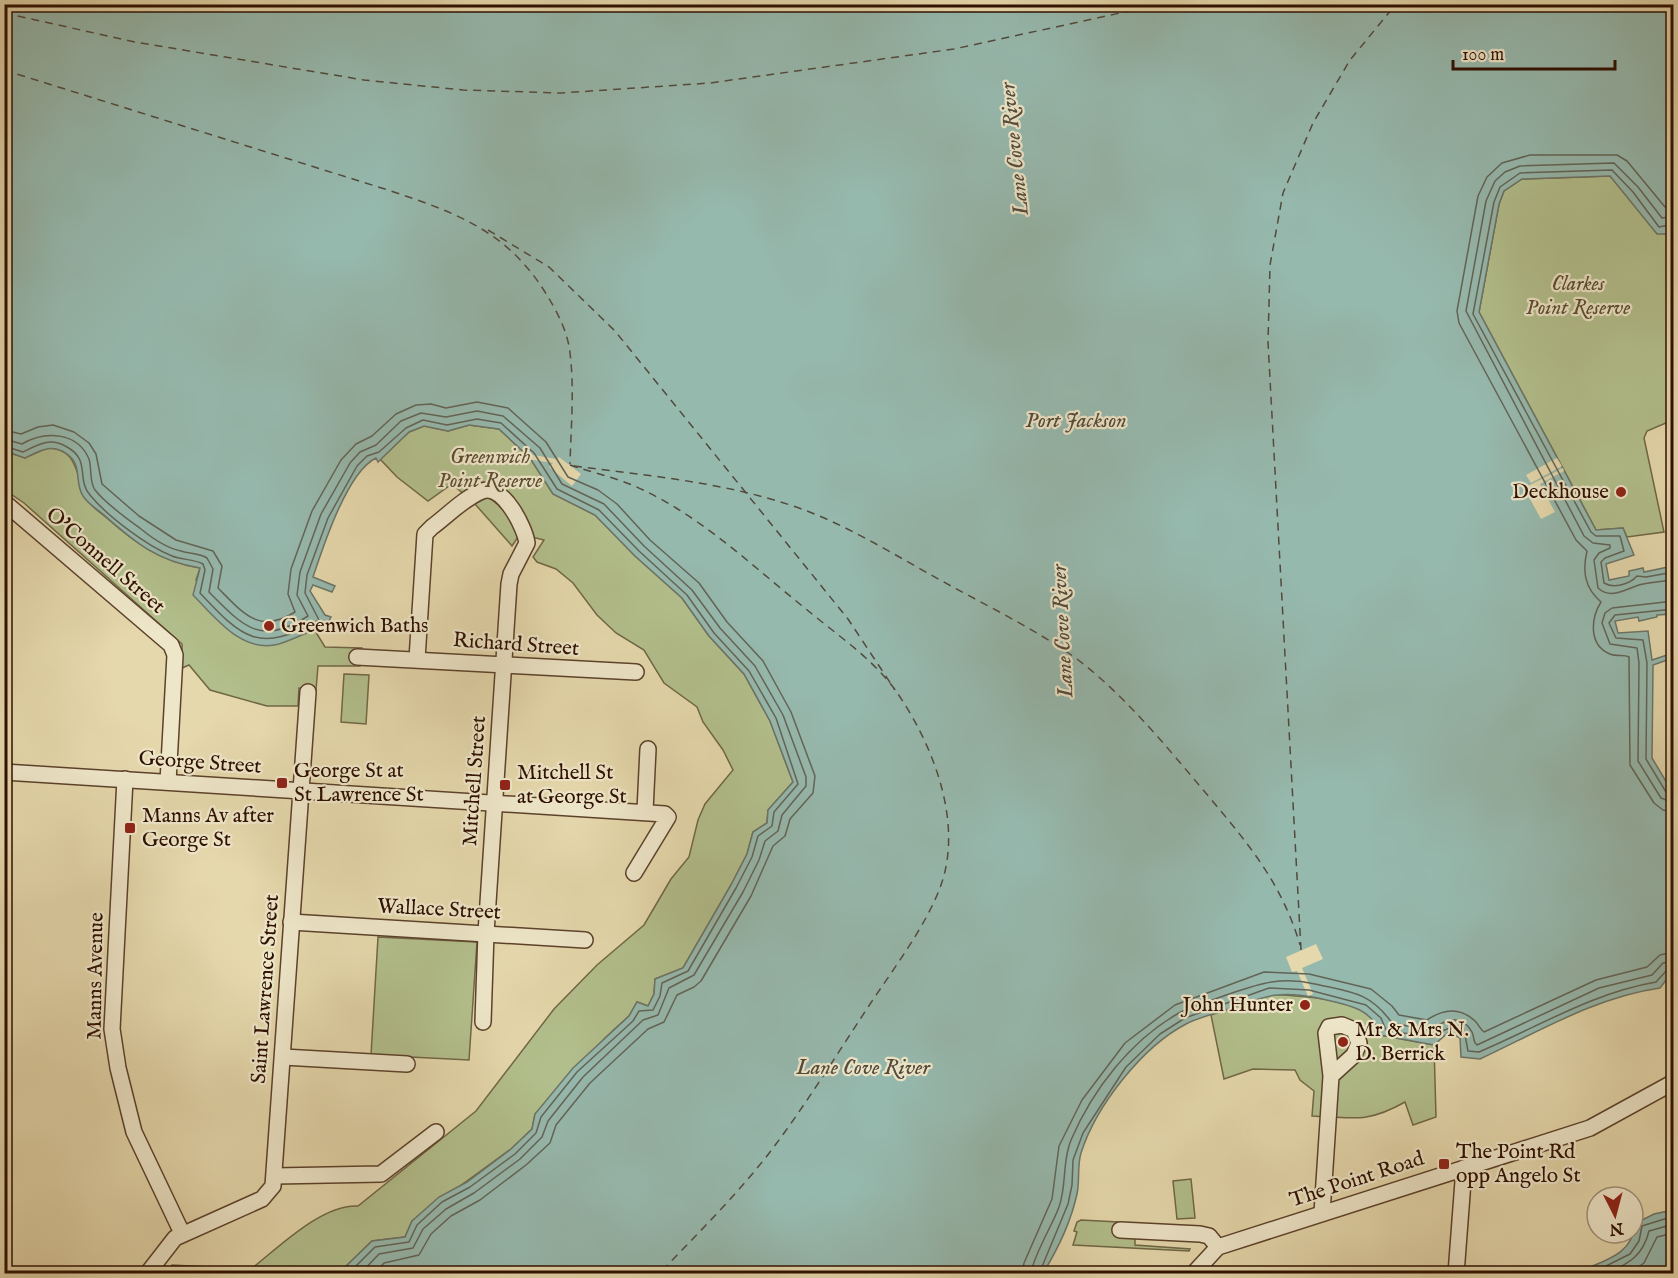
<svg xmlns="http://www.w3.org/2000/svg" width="1678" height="1278" font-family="'IM FELL English',serif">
	<rect width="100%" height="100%" fill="#e5d8ac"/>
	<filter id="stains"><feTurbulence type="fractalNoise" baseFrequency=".00333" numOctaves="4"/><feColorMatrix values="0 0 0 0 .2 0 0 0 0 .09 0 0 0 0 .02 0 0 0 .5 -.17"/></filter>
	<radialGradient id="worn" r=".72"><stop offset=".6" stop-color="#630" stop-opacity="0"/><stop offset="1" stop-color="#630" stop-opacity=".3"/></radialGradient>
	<g fill="#b2bf8c" stroke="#706746" stroke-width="1.5">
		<path d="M1610,176l58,58 5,-7v193l-26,11 -3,7 20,94 -37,5 -4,-9 -27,2 -117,-218 20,-108 5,-13 18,-12z"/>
		<path d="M469,425l30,4 31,29 23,36 42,21 40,41 47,42 27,38 35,38 26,47 23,61 -25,28 -1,13 -14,9 -6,22 -16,31 -48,83 -28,11 -1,15 -6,12 -11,-4 -8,14 -23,21 -71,77 -3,15 -21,20 -99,72 -7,16 -33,4 -33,32 -173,1 6,-9 79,4c28,-22 71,-65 107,-63l118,-95 78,-102 43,-44 47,-40 27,-46 18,-22 9,-37 7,-16 28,-34 -10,-20 -20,-28 -6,-15 -33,-24 -20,-33 -28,-17 -19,-18 -24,-32 -17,-14 -19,-7 -4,-5 11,-17 -24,-6 -8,12 -37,-42 -23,-20 -24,17 -31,-24 -17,-18 29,-27 15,-6 24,5z"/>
		<path d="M47,448c36,0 27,36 44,56 4,6 12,10 17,15 28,25 54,43 92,49l-4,12 80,64 38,-15 11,18 37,1 -2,18h-42l-2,24 -17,-2 -1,18h-31l-57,-16 -21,-25 -7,3v-24l-158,-141 -19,-13 -1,-39 21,7z"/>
		<path d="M344,674l25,1 -3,49 -25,-2z"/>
		<path d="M378,937l99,5 -8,118 -98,-5z"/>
		<path d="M1269,994c27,2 90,3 107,28 2,3 3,9 4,13l54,10 2,72 -23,8 -8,-23c-37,21 -51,16 -93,14l2,-25 -14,-11 -5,-10 -42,-1 -29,10 -13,-64z"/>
		<path d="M1191,1179l4,39 -18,1 -4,-38z"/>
		<path d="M1081,1220l37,2v4l17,12v7l55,4 -1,2 -116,-6 4,-13 -3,-1 3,-9z"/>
	</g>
	<g fill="#96b9ae" stroke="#6c7568" stroke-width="1.5">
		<path d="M5,5h1668v222l-5,7h-11l-47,-58 -88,3 -18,12 -5,13 -20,108 117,218 27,-2 11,27 -28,9 3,16 20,-4v-5l14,-3 1,4 29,-6v48l-16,1v2l-18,4 -1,-4 -23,4 3,12 30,-2 4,29 21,-7v5l-20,7 -1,93 21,35v178l-13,17c-64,9 -122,44 -180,71l-19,-2 -1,-19 -11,-6 -15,13 -54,-10c-7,-28 -36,-31 -62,-37 -38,-8 -54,-2 -89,11 -14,5 -30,8 -43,15 -44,23 -90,82 -105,129 -4,13 -1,27 -4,41 -6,27 -19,55 -34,79h-704l33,-32 33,-4 7,-16 27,-24 28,-15 44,-33 21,-20 3,-15 38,-46 56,-52 8,-14 11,4 6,-12 1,-15 28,-11 48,-83 16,-31 6,-22 14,-9 1,-13 25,-28 -23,-61 -26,-47 -35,-38 -27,-38 -47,-42 -40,-41 -42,-21 -23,-36 -31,-29 -30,-4 -21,6 -24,-5 -15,6 -31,30 -2,-4c-29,14 -53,89 -63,119l22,9 -3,6 -19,-7 -3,6 15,24 6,2 -4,8c-16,5 -32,14 -48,19 -37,10 -63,-26 -86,-49l7,-27c-43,-7 -64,-25 -96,-53 -7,-6 -16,-11 -21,-19 -9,-13 0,-31 -16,-42 -16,-11 -27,-3 -42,4l-20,-7z"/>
		<path d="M1673,1210v63h-97c28,-13 55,-16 60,-50l18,-9z"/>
	</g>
	<g fill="#e5d8ac">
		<path d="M521,453l36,6 2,-2 22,17 -9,12 -23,-19 4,-4 -26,-4z"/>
		<path d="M1557,458l5,8 -31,17 -5,-8z"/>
		<path d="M1563,468l1,3 -24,13 15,28 -14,7 -17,-31z"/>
		<path d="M1316,944l7,15 -21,9 11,26 -5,2 -11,-25 -5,1 -6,-15z"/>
	</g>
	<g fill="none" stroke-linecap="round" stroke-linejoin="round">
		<g stroke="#626457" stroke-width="1.5">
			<path d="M1674,207h-9l-38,-46 -10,-6h-87l-28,8 -15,14 -9,19 -21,115 2,12 117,217 11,11c-5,21 -2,37 14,51 -10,16 -13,43 9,52 7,3 14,0 19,3l1,108 24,38 9,7 11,2"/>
			<path d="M1674,216l-12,2 -24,-31 -24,-24 -94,3 -15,6 -10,9 -9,20 -20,110 118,225 9,7 17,2v3l-11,5 -5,7 4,28c13,12 28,1 41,-3 10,-3 24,-3 35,-6"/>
			<path d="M1674,224l-15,3 -26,-35 -21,-22 -92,3 -20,14 -6,15 -21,112 118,218 5,4h24l4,15 -19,7 -4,4 3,21c10,6 26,1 33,-7l9,1 28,-5"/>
			<path d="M4,430l17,4 17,-7 15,-2 21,7 15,11 7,11 6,30 37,32 37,24 37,11 9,15 -4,22c25,25 41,47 77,24l-7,-18 3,-25 21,-58 29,-51 15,-16 16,-8 24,-22 20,-9 15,-1 15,4 31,-6 31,6 38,34 22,35 30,13 19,14 33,36 49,43 28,39 36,39 28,51 24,64 -2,17 -23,26 -5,17 -12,10 -22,50 -50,85 -7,6 -17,8 -13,27 -16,7 -58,54 -34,42 -6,18 -24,22 -46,35 -29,16 -20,18 -12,21 -35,8 -10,11"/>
			<path d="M4,439l18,5c22,-13 55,-13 67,15 3,9 0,23 6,31 11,14 31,28 46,39 11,9 25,19 40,22 9,3 18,2 26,7l6,11 -4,23c34,34 51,55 99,24l-11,-21 3,-23 21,-58 29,-51 10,-11 16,-7 25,-24 20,-8 25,4 31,-6 26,5 37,32 22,36 42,20 40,42 48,44 28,38 35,38 28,49 23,62v9l-24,29 -4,16 -13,10 -6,19 -16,32 -49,83 -25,13 -11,27 -15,5 -60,57 -35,44 -6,16 -22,22 -46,34 -28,16 -23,20 -10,19 -34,6 -19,20"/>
			<path d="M4,446l19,6c16,-8 27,-15 44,-5 24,13 9,32 23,48 17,21 57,51 82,61 10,4 22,3 31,8l2,6 -5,23c43,46 59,61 119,27l-14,-27 2,-18 21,-57 29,-52 10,-10 12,-4 27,-24 17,-8 24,5 30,-6 24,4 33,30 23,36 42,21 40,41 48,44 27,38 35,38 27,47 22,66 -24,28 -2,14 -14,10 -6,21 -16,31 -48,83 -26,12 -2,13 -7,14 -14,1 -6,10 -56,51 -36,45 -5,16 -21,21 -45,33 -28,15 -25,23 -8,17 -34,5 -27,27"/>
			<path d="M1674,601l-62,7 -7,5 -3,10 8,21 27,4 2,15 -1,98 23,37 13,5"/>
			<path d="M1674,609l-59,6 -6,8 7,15 27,2 4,23 -1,96 20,33 8,3"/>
			<path d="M1022,1274l2,-11 28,-64 7,-53 23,-46 43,-57 50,-38 89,-33 45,2 62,15 21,17 7,9 28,5c16,-11 32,-14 48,1 4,4 5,8 9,11l112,-52 51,-13 13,-12 14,-3"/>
			<path d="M1031,1274c1,-16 22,-50 28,-67 8,-23 3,-46 12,-67 22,-51 60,-100 108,-127 14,-8 32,-12 47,-18 33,-11 54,-19 89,-11 36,8 55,8 77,39l37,7c14,-8 32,-19 43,2 3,6 0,9 5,13l122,-57 53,-13 11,-12 11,-2"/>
			<path d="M1039,1274l29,-70 4,-19 1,-25 10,-27 43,-66 34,-33 25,-16 84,-30 40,2 57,15 15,13 5,12 46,8c14,-9 18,-15 33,-3l3,16 11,1c59,-25 113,-59 177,-70l11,-12 7,-2"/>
			<path d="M1590,1274l40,-20 9,-13 3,-15 32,-10"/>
			<path d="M1607,1274c22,-11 36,-18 42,-43l25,-7"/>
			<path d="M1628,1274l16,-11 13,-26 17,-4"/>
		</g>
		<g stroke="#524a3d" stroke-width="1.5" stroke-dasharray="8 6" stroke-linecap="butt">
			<path d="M4,13l131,29 229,38 99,10 98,3 149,-10 244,-34 208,-45"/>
			<path d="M4,70l384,120c66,22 118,40 157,102 10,16 20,34 24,54 6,38 2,79 1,118"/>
			<path d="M488,230l61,37 66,64 233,288 47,71"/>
			<path d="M570,465c21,7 43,12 62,20 66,28 119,80 174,124 31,26 69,51 92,85 36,53 65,129 43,191 -16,45 -57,96 -82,136 -29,44 -57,89 -89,131 -34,44 -73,82 -111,122"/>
			<path d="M574,466c78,10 159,17 233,45 47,18 91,46 135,70 45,25 93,48 135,78 51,39 92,91 133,139 40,48 72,86 90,147"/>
			<path d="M1301,950l-33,-608 2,-77 13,-72 30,-70 37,-63 46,-56"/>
		</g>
		<g stroke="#5c412b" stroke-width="18">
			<g id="minor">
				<path d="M4,502l167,143 4,10 -7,127"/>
				<path d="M357,657l279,15"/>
				<path d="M417,659l8,-125 7,-7c15,-11 32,-29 50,-36 21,-8 43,37 45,52l-16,31 -2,10 -23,349 -3,89"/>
				<path d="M4,772l661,42 3,3 -34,56"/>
				<path d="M125,779l-13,250 6,39 16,64 48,101"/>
				<path d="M645,811l3,-62"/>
				<path d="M291,922l294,18"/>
				<path d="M283,1057l124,7"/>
				<path d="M275,1176l106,-2 55,-42"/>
				<path d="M1322,1213l9,-137 -5,-43 3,-6 13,-2 12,5 5,13 -5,12 -23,21"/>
				<path d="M1120,1230l80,4 9,2 9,11"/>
				<path d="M147,1274l28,-36 87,-39 11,-13 35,-494"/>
				<path d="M1193,1274l25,-27 372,-119 84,-46"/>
				<path d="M1456,1274l8,-106"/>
			</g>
		</g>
		<use href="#minor" stroke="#eee6c9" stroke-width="15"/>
	</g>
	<g fill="#8f2418" stroke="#eee6c9" stroke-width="2">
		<circle cx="1621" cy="492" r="6"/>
		<circle cx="269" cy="626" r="6"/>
		<rect x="276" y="777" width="12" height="12" rx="3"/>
		<rect x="499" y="779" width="12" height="12" rx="3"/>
		<rect x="124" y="822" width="12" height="12" rx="3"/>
		<circle cx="1305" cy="1005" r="6"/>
		<circle cx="1343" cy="1042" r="6"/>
		<rect x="1438" y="1158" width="12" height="12" rx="3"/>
	</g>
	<g text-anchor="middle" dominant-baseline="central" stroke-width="4.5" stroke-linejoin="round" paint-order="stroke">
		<g font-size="21" font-style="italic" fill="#5c4d31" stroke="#eee6c9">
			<text x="1578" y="284">Clarkes<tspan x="1578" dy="24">Point Reserve</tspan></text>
			<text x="490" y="457">Greenwich<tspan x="490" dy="24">Point Reserve</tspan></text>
		</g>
		<g font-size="21" fill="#2e0f00" stroke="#eee6c9" text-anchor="start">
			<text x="1609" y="492" text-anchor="end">Deckhouse</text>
			<text x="281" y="626">Greenwich Baths</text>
			<text x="294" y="771">George St at<tspan x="294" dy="24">St Lawrence St</tspan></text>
			<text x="517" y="773">Mitchell St<tspan x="517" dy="24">at George St</tspan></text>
			<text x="142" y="816">Manns Av after<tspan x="142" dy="24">George St</tspan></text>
			<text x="1293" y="1005" text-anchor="end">John Hunter</text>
			<text x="1355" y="1030">Mr &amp; Mrs N.<tspan x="1355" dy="24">D. Berrick</tspan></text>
			<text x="1456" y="1152">The Point Rd<tspan x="1456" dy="24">opp Angelo St</tspan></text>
		</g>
		<g font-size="21" fill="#2e0f00" stroke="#eee6c9">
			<text transform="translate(105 561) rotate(41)">O'Connell Street</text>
			<text transform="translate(516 645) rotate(4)">Richard Street</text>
			<text transform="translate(200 763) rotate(4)">George Street</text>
			<text transform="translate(475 781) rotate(-86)">Mitchell Street</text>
			<text transform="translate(439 910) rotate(3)">Wallace Street</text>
			<text transform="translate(96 976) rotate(-89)">Manns Avenue</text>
			<text transform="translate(266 989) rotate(-86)">Saint Lawrence Street</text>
			<text transform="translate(1357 1180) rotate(-18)">The Point Road</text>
		</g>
		<g font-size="22" font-style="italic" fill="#524a3d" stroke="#eee6c9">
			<text transform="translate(1015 149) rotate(-96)">Lane Cove River</text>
			<text x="1076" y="421">Port Jackson</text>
			<text transform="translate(1063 631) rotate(-93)">Lane Cove River</text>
			<text x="863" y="1068">Lane Cove River</text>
		</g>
	</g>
	<rect width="1678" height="1278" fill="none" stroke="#e5d8ac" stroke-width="24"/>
	<rect x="6" y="6" width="1666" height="1266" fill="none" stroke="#2e0f00" stroke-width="3"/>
	<rect x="12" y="12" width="1654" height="1254" fill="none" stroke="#2e0f00" stroke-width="1.5"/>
	<g transform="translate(1615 1215) rotate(174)"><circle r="28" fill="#eee6c9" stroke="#a19079" stroke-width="1.5"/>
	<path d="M0-4.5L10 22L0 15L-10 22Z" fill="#8f2418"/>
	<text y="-9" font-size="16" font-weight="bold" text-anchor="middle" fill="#2e0f00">N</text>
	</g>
	<path d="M1453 60v9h162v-9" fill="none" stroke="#2e0f00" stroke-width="3"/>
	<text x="1462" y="60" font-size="18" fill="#2e0f00" stroke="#eee6c9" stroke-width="4.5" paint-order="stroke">100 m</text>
	<rect width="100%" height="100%" filter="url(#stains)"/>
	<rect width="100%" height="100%" fill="url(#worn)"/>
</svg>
